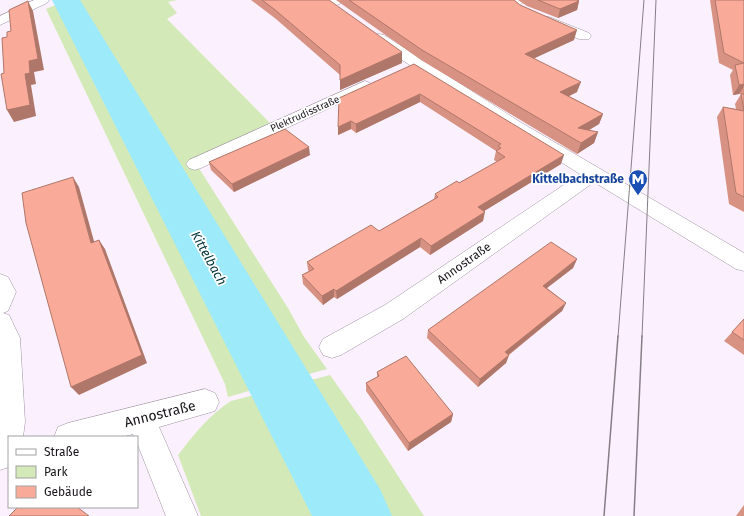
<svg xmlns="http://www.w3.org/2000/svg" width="744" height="516" font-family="'Fira Sans',sans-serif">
	<rect width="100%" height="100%" fill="#fbf1fe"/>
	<g fill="#d4e9b8">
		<path d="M67,0h110l-9,2 9,11 -10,6 103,104 -77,36 95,149 16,29 23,32 -99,28 -3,-13 -179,-375z"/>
		<path d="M330,375l32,45 62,96h-223l-23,-61c16,-21 31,-40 53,-54z"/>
	</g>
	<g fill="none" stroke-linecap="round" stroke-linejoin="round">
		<path fill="#9deafb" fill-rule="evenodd" d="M52,0h28l300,489 12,27h-80z"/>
		<g stroke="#9d93a1" stroke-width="1">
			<g id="minor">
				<path d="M325,0h20c-4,5 -14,7 -20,6l-2,-3z"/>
				<path d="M498,0h27c-6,8 -21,8 -27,0z"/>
				<path d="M549,17l40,16 2,3 -2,3h-10l-35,-15 -1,-3 1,-3z"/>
				<path d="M379,34l5,1 136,87 224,131v18l-8,-2 -142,-87 -191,137 -62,36 -9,3 -9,-3 -4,-8 4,-8 62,-34 195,-131 -117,-73 -89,-60 -2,-3 2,-3z"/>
				<path d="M365,81l5,2 3,3 -3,3 -169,79 -6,2 -6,-2 -3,-4 3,-4z"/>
				<path d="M0,274l8,3 8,15 -8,19 -5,2 6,2 11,23 5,84 -2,15h-14v30l-9,3z"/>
				<path d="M205,389l10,4 4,9 -4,9 -56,16 39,89h-32l-29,-73v-6h-3l-1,-3 -11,3h-68l4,-10 10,-4z"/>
			</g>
		</g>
		<g stroke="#9d93a1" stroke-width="1">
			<path id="secondary" d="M34,0h15l-2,3 -47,22v-9z"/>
		</g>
		<use href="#minor" fill="#fff" fill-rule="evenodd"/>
		<use href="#secondary" fill="#fff" fill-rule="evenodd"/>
		<g stroke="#847e86" stroke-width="1">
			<path d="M618,337l26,-337"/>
			<path d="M642,337l14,-337"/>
		</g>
		<g stroke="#847e86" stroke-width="1.5">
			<path d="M604,516l14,-180"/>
			<path d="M634,516l8,-180"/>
		</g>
	</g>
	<g fill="#d79283">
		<path d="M251,0h78l73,63 -62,27v-15l-64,-56z"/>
		<path d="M336,0h178l6,5 54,35 -40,18 43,34 -8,4 34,18 -4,10 -10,6 9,2 -4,11 -17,11 -156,-94z"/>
		<path d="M518,0h61v1l-2,9 -19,8 -31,-12z"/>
		<path d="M710,0h34v212l-15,-8 -12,-87 6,-10 13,2 -1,-5 6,-10h-2l-6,1 -3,-20 3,-5 -14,-7z"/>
		<path d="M414,64l147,100 -77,47 -1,10 -53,34 -10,-8 -83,52 -3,-2 -11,8 -20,-21 -1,-9 7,-4 -1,-1 -1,-8 72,-31 55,-32 1,-5 24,-11 38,-21 -3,-2 2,-9 -76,-49 -64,31 -5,-4 -13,6v-8z"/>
		<path d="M310,155l-76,37 -23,-22 -2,-8z"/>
		<path d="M577,259l-4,9 -26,20 19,15 -4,8 -53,44 -3,8 -28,24 -51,-49 1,-8z"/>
		<path d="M744,319v36l-20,-14z"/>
		<path d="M377,372l76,42 -2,8 -43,29 -42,-60v-8l11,-6z"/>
		<path d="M744,505v11h-8z"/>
	</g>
	<g fill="#af776a">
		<path d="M575,0h4v1l-2,9 -19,8 2,-9z"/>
		<path d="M28,1l5,10 11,59 -10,2 2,12 -5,1 5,31 -22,6 -7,-12 18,-36 4,-13z"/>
		<path d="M577,30l-3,10 -52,24 3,-10z"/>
		<path d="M402,52v11l-62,27v-10z"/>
		<path d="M581,82l-4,10 -20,10 3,-10z"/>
		<path d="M744,84v2l-5,8 -6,1 6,-10z"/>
		<path d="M420,94v8l-64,31v-9z"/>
		<path d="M603,114l-4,10 -25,15 4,-11z"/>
		<path d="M351,121v8l-13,6v-8z"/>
		<path d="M598,132l-4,11 -17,11 4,-11z"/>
		<path d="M309,147l1,8 -76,37 -2,-8z"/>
		<path d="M564,155l-3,9 -85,52 2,-9z"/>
		<path d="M73,177l6,10 18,65 -6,-9z"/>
		<path d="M485,212l-2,9 -53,34 1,-9z"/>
		<path d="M421,238l-1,9 -83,52 -1,-8z"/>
		<path d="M99,240l6,9 42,114 -68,32 -8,-8z"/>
		<path d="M577,259l-4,9 -34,26 4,-8z"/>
		<path d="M334,289v8l-11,8 -1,-9z"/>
		<path d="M566,303l-4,8 -60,49 3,-8z"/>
		<path d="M509,355l-3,8 -28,24 2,-8z"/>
		<path d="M453,414l-2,8 -43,29 1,-8z"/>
	</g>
	<g fill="#faaa98" stroke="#af776a">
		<path d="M262,0h67l73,52 -62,28v-15l-66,-56z"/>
		<path d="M349,0h165l6,5 57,25 -52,24 56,28 -21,10 43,22 -25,14 20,4 -17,11 -159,-93z"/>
		<path d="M538,0h39l2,1 -19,8z"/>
		<path d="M715,0h29v84l-5,1 -4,-20 9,-2 -20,-10z"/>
		<path d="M28,1l10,58 -9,2 1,12 -5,1 5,31 -23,5 -6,-36 3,-1 -2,-35 5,-1v-5l4,-1 -2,-21z"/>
		<path d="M414,64l150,91 -86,52 7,5 -54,34 -10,-8 -85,53 -2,-2 -12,7 -20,-21 12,-6 -7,-7 64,-37 8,6 59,-34 -3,-3 22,-13 2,2 46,-26 -9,-6 5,-3 -3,-2 3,-2 -81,-50 -64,30 -5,-3 -13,6 1,-29z"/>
		<path d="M741,94h3v17z"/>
		<path d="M723,107l21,4v86l-8,-4z"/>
		<path d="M285,129l24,18 -77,37 -23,-22z"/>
		<path d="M73,177l18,66 8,-3 43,115 -71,32 -45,-164 -4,-30z"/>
		<path d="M551,242l26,17 -34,27 23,17 -61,49 4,3 -29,24 -52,-49z"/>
		<path d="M744,319v21l-12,-8z"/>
		<path d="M406,356l47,58 -44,29 -43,-60 13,-7 -2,-4z"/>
		<path d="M18,507h59l12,9h-80z"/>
	</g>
	<defs>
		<g id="metro-pin" transform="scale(1)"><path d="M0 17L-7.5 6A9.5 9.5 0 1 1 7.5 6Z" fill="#1a4fb4" stroke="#fff"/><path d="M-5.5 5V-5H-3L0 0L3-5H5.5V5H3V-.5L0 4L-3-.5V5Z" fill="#fff"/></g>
	</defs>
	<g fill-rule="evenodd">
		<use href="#metro-pin" x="638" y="179"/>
	</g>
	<g text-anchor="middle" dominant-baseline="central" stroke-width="3.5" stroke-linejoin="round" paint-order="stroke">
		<g font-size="10" fill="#19151a" stroke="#fff">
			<text transform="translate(305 114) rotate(-24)">Plektrudisstraße</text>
		</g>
		<g font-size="12" font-weight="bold" fill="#164399" stroke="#fff" text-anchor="end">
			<text x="624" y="179">Kittelbachstraße</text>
		</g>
		<g font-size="12" fill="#19151a" stroke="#fff">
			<text transform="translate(464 263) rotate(-35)">Annostraße</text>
		</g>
		<g font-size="13" font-style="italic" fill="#01343c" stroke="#fff">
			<text transform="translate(209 258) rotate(61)">Kittelbach</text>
		</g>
		<g font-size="14" fill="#19151a" stroke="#fff">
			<text transform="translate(160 414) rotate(-14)">Annostraße</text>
		</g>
	</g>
	<rect x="8" y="436" width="130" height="72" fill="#ffffff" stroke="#a3a1a3"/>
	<rect x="16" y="449" width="20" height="6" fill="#ffffff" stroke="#a3a1a3"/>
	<text x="44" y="456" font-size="12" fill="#19151a">Straße</text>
	<rect x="16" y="466" width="20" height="12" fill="#d4e9b8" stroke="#a3a1a3"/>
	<text x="44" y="476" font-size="12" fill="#19151a">Park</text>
	<rect x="16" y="486" width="20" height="12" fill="#faaa98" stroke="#a3a1a3"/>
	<text x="44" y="496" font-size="12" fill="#19151a">Gebäude</text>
</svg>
